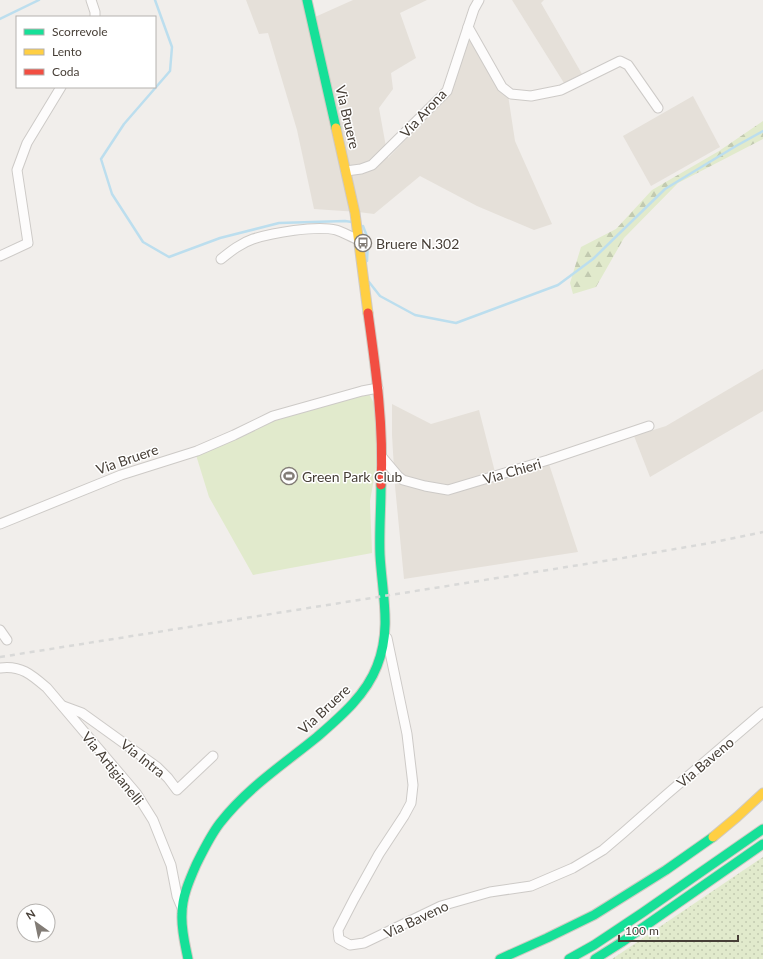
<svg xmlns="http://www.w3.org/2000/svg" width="763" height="959" font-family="Lato,sans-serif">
	<defs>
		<pattern id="grass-dots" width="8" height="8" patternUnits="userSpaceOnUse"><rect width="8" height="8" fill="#e1eacc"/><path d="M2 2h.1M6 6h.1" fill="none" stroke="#c2cab0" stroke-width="1.8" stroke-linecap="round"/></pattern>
		<pattern id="forest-firs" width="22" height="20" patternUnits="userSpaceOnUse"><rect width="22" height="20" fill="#e1eacc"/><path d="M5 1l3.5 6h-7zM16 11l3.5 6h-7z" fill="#c2cab0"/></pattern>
	</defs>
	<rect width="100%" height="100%" fill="#f1eeeb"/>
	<g fill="#e5e0d9">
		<path d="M246,0h65l4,17 38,-17h74l-27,13 16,45 -25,15 2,16 -14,19 9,50 64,-66 17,-57 39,60 7,46 37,83 -18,6 -57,-24 -57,-30 -46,38 -16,-2 -44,-3 -17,-79 -29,-97 -9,1z"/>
		<path d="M512,0h32l-3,3 41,71 -18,9z"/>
		<path d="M693,96l27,51 -69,39 -28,-50z"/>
		<path d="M763,369v42l-113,66 -16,-41 32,-10z"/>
		<path d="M392,404l39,20 48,-14 16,62 54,-8 29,88 -174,27 -9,-93 -3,-51z"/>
	</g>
	<path fill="url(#grass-dots)" d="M763,857v102h-151l9,-6z"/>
	<path fill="url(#forest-firs)" d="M763,121v18l-85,44 -54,55 -28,49 -23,7 -3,-11 11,-36 35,-18 36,-39 67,-39z"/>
	<path fill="#e1eacc" d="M368,392l16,31 -14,78 2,52 -119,22 -44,-78 -13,-42 81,-37z"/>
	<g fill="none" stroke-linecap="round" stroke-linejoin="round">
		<g stroke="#bcdeee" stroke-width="2.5">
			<path d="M155,0l17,47 -2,24 -46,53 -23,35 11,35 31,48 26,15 51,-19 59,-15 66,-2 7,1"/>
			<path d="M0,19l39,-19"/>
			<path d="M363,226l5,13 -1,22"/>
			<path d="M369,282l11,14 35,19 41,8 102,-38 35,-26 72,-70 71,-43 27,-15"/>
		</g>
		<g stroke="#cdcac7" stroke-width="11">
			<g id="street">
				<path d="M91,0l4,12v5"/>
				<path d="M468,27l34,60 9,7 20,2 30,-6 59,-29 8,4 30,43"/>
				<path d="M346,171l15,-2 11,-4 75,-74 27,-82 5,-9"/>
				<path d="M0,256l28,-13 -11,-73 10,-27 34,-56"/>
				<path d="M221,259c10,-8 20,-16 32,-20 19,-6 63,-14 83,-9 7,2 15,7 23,10"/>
				<path d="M382,457l16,19 5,4 22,6 23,4 100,-30 101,-34"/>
				<path d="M0,524l121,-49 76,-24 37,-16 39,-19 89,-25 16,-3"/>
				<path d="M0,630l7,10"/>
				<path d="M387,638l20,96 6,51 -2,18 -7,13 -25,38 -25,45 -16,31 1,9 11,6 14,-2 77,-37 49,-14 41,-6 42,-18 30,-18 20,-17 43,-38 97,-83"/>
				<path d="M0,668c21,-3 32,7 47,20l89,105 17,27 18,45 6,31 5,12"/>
				<path d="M63,706l19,7 75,54 11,11 9,12 36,-34"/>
			</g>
		</g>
		<g stroke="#d0cac2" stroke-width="11">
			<g id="fast">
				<path d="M307,0l29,128"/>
				<path d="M188,959c-3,-15 -7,-30 -6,-45 0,-17 7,-33 14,-49 7,-14 14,-29 24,-42 27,-35 64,-59 97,-86 23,-20 49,-42 60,-71 15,-37 5,-73 3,-111 -1,-23 1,-46 1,-70"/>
				<path d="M500,959l47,-21 47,-23 72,-45 47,-33"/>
				<path d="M569,959l25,-14 48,-32 121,-84"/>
				<path d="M595,959l27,-17 141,-98"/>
			</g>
		</g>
		<g stroke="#d0cac2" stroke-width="11">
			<g id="slow">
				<path d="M336,128l19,85 13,100"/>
				<path d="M713,837l24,-20 26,-24"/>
			</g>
		</g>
		<g stroke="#d0cac2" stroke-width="11">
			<path id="jam" d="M368,313c8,57 16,114 13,172"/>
		</g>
		<use href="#street" stroke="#fdfcfc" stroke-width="9"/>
		<use href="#fast" stroke="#16e098" stroke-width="9"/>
		<use href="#slow" stroke="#ffcf43" stroke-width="9"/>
		<use href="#jam" stroke="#f24e42" stroke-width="9"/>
		<path stroke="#d9d9d8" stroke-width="2.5" stroke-dasharray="5 5" stroke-linecap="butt" d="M0,657l617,-98 93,-16 53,-11"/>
	</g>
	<defs>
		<g id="bus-ring" transform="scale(0.9)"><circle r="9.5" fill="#fff" stroke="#827c76" stroke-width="1.5"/><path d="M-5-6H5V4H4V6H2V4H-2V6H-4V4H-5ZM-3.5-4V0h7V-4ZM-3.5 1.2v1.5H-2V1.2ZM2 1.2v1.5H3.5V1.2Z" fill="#827c76"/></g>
		<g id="stadium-ring" transform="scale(0.9)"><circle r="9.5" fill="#fff" stroke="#827c76" stroke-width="1.5"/><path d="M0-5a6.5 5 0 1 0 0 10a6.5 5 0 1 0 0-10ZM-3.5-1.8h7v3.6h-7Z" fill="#827c76"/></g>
	</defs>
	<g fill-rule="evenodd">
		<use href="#bus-ring" x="363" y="243"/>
		<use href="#stadium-ring" x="289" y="476"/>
	</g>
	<g text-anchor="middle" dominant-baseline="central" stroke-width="3" stroke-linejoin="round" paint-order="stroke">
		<g font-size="14" fill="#473f37" stroke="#fff">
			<text transform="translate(423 113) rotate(-47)">Via Arona</text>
			<text transform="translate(348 117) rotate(77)">Via Bruere</text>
			<text transform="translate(127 459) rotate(-19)">Via Bruere</text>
			<text transform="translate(512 471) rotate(-16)">Via Chieri</text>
			<text transform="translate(324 709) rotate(-43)">Via Bruere</text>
			<text transform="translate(143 758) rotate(38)">Via Intra</text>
			<text transform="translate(705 762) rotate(-40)">Via Baveno</text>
			<text transform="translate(113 768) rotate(51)">Via Artigianelli</text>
			<text transform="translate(416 919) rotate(-25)">Via Baveno</text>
		</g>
		<g font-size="14" fill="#473f37" stroke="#fff" text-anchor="start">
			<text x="376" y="243">Bruere N.302</text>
			<text x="302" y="476">Green Park Club</text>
		</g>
	</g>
	<rect x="16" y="16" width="140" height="72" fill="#ffffff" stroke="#b5b2af"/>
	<rect x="24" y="29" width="20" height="6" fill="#16e098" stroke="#b5b2af"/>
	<text x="52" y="36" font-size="12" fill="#473f37">Scorrevole</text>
	<rect x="24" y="49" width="20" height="6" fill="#ffcf43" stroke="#b5b2af"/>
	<text x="52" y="56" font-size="12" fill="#473f37">Lento</text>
	<rect x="24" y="69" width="20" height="6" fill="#f24e42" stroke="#b5b2af"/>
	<text x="52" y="76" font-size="12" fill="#473f37">Coda</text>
	<g transform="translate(36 923) rotate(327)"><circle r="19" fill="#ffffff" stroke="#b5b2af"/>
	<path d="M0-3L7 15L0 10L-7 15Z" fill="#827c76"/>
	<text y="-6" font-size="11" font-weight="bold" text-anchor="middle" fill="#473f37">N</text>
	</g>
	<path d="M619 935v6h119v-6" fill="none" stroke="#473f37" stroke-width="2"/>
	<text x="625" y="935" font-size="12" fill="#473f37" stroke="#ffffff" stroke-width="3" paint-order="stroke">100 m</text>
</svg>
